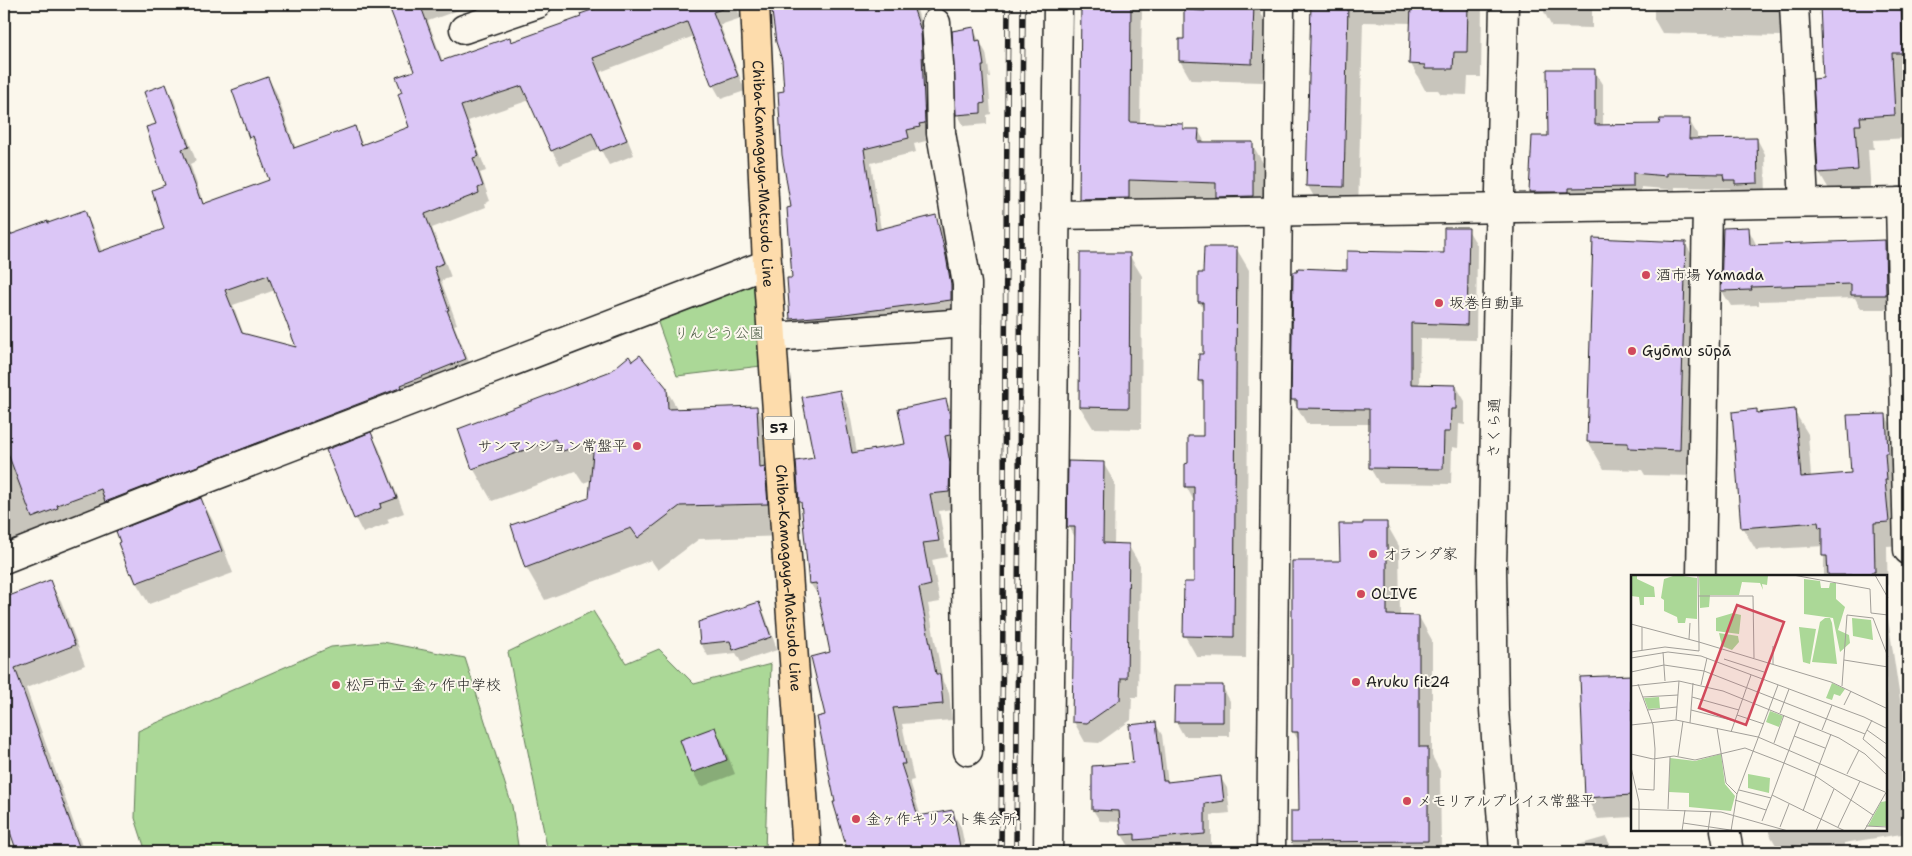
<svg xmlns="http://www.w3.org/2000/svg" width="1912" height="856" font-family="'Shantell Sans','Klee One',sans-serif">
	<rect width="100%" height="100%" fill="#fbf7ec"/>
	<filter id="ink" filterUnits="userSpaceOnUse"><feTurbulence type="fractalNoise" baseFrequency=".02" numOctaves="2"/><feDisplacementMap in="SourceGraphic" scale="10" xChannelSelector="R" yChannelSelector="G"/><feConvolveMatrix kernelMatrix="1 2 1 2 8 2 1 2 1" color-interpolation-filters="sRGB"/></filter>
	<g filter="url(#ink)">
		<g fill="#abd897" stroke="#647a5a">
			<path d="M758,275l3,91 -84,10 -21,-59z"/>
			<path d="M593,611l33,52 33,-14 35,35 77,-20 -6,188h-217l-40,-200z"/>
			<path d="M383,642l82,16 47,148 7,46h-373l-11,-34 3,-87 193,-84z"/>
		</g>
		<g fill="#0003" fill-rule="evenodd">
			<path d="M389,4h87l-48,17 15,41 68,-19 72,-25 -1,-3 31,-11h122l6,14 -21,7 25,66 -24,8 -8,-14 -19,-49 -94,36 34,83 -25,10 -9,-17 -40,17 -8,-14 -22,-51 -62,21 18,50 -6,2 10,28 -5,2 1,4 -54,21 19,49 -10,4 16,43 -3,1 20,49 -410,145 2,4 -62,25v-266l22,-9 22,-49 36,-12 8,14 10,26 64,-22 1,-44 -10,-61 9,-39 8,14 22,61 -6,3 14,41 67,-25 -12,-29 -8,-14 17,-59 8,14 20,57 58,-21 9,17 48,-17 -8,-35 12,-21zM275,290l23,59 -54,-14 -11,-30z"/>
			<path d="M772,4h163l-18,6 11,36 4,91 -6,1v3l-12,3 2,8 -45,11 10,67 55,-13 8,13 15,84 -159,19 -8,-14v-110l-6,-117 -2,-33z"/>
			<path d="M1082,4h58l2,2 -2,117 42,2 3,5h13l8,14h46l11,19v52l-42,-13 -81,-2 -1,17 -47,1 -11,-19z"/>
			<path d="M1186,4h69l10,16 -2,62 -72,-2 -11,-19 5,-20z"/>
			<path d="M1312,4h170l-1,73h-13l-1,18 -26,-1 -3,-4h-13l-14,-26 1,-41 -49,-1 -5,190 -36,-1 -14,-25z"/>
			<path d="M1544,4h48v24l-40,-1 -8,-15z"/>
			<path d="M1654,4h127l-1,32 -118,-3 -8,-14z"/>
			<path d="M1821,4h87v73h-3l3,61 -35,2 1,9h-6l3,45 -38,2 -14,-24 6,-93z"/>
			<path d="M973,29l13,24 4,24h-2l3,37 -4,1v9l-23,2 -6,-11z"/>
			<path d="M1594,70l9,14v42h57l29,-6 8,14v6l60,-1 8,15 1,44 -33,-4 -3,-6 -55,-1v3l-34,-3v14l-102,5 -8,-14 18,-54z"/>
			<path d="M1748,228l9,18 128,-5 8,15 1,53h-33l-6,-11 -96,3v4l-28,1 -9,-15 2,-62z"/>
			<path d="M1468,230l9,15 -1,95 -56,-1 -1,46 37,1 9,15v24l-6,-1 -1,24 -6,-1 -1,37 -72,-1 -9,-15v-44h-63l-14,-24 55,-129 97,-16z"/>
			<path d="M1685,243l16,27 -6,206 -50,-1 -3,-5 -38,-1 -16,-28z"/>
			<path d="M1236,248l13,22 -3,388 -49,-1 -12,-21 10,-53v-80l-9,-17 3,-21 15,-28 1,-47 -6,-9 5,-26 1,-44 -6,-9 6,-27z"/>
			<path d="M1129,255l13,21 -1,153 -48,-1 -13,-21z"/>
			<path d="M666,389l12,21 78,-3 19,33 11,96 -87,3 -41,31 -7,-10 -106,40 -19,-33 64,-69 2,-18 -9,3 -8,-12 -83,30 -19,-33z"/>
			<path d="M839,391l10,17 8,45 50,-8 39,-44 9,16 3,91 -19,3 8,46 -15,3 8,42 -12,2 15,78 6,10 3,28 -50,4 12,56 -4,1 11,36 31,-6 9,16 5,25h-119l-11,-49 -9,-87 5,-63 -11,-53 -11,-17 -8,-77 -2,-4 -3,-40 18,-3z"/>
			<path d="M1756,411l2,3 36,-3 14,23 3,43 41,-3 33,-59 14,23 3,107 -15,1 1,73 20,133v81l-64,10v3l-38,6h-26l-11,-19v-3h117v-254h-62v-30l-68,4 -14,-23z"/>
			<path d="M371,434l8,14 25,65 -17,6 2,4 -26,10 -8,-15z"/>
			<path d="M1103,463l12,20 -1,62h14l12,20 -2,132h-6l-1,23 -32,23 -14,-1 -11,-20 2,-183 -7,-13z"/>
			<path d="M201,499l12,22 20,52 -84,31 -18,-30z"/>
			<path d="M1386,523l13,23 1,71h19l13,23v116l8,15 1,81h-148l-1,-40h8v-69l-7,-12 48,-168z"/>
			<path d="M49,581l12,20 24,64 -59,23 58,164h-66l-11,-32 -3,1v-223z"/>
			<path d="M758,603l7,12 12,35 -36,12 -5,-9 -28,3 -7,-12 -2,-21z"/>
			<path d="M1632,676v141l-34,2 -12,-22z"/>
			<path d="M1222,686l8,15v35h-46l-8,-14z"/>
			<path d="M1155,723l7,12 6,49 52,-7 7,11 3,25 -19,2v30l-68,6 -3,-5h-11l-7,-11 -1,-13 -21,-1 -7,-11 42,-45z"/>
			<path d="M715,729l8,14 12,31 -34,13 -8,-15z"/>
			<path d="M1606,837l8,15h-49l-1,-3z"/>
		</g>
		<g fill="#dbc6f6" stroke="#1c1c1c" fill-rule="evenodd">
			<path d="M388,4h32l21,57 69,-24 1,5 70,-25 -1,-3 29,-10h118l1,3 -15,5 25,64 -26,10 -25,-64 -94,36 34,82 -27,11 -8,-18 -41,18 -29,-65 -61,20 18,50 -6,2 10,28 -5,2 1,5 -54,21 19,49 -10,4 15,43h-2l19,49 -65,26 1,2 -297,115 -4,-13 -44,16 1,3 -26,10 -28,-75v-206l44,-16v2l37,-13 14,42 65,-23 -12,-39 13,-5 -19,-58 10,-3 -12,-32 22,-8 23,63 -7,2 18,50 1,-1 2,6 66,-24 -16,-44 -4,2 -17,-48 36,-13 26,71 61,-22 6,19 48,-18 -11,-33 4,-2 -6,-15 18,-6zM268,275l28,72 -54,-14 -17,-43z"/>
			<path d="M771,4h141l9,27 4,92 -6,1 1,3 -13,3 2,8 -45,11 12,81 60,-15 10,41 5,29v15l-114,15 -47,4 -3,-41h5l-5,-70 4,-1 -9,-52 -4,-63 6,-1 -2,-31 -6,-18z"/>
			<path d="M1081,4h50l-1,118 53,2v5h16l-1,13h55v54l-37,1v-14l-87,-3v18l-50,1z"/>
			<path d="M1205,4h49l-2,60 -73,-3v-22h5v-29l21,1z"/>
			<path d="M1311,4h37l-4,183 -38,-1z"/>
			<path d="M1411,4h57l-1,48h-13l-1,17h-28v-4l-16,-1z"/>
			<path d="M1820,4h81l2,49h-11l3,62 -35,2 1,8h-6l3,45 -40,3 -5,-94 10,-1z"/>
			<path d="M974,27l2,14 4,-1 4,26h-2l3,37 -4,1v9l-25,2 -4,-84z"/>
			<path d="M1547,69h48v56l64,-1 1,-5h30l-1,20 68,-1 1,45 -23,1v-4h-11l-1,-6 -56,-1v3l-34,-3v14l-64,1v4h-40l3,-56h16z"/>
			<path d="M1749,227l1,18 135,-5 1,55h-35v-11l-100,3 1,3 -31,1 2,-63z"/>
			<path d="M1444,228h25l-2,97 -56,-2v61l45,1v24h-5l-1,23h-6l-1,37 -74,-1v-59l-72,-1v-8h-6l2,-128h4l1,-4 49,2v-19l97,2z"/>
			<path d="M1593,238l93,4 -6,208 -52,-2v-5l-41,-1z"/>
			<path d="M1204,247h33l-3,390 -51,-1 1,-54h10v-95h-9v-23l3,-1v-27h15v-55h-5l1,-27h4v-52h-5v-29h5z"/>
			<path d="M1080,253h50l-1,155 -50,-1z"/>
			<path d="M640,355l27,33 1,21 89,-3 3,62 5,-1 3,37 -88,2 -42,32 -7,-10 -106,40 -14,-43 78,-27 5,-57 -31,10 -8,-12 -83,30 -14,-40 153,-58 18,-15 3,5z"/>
			<path d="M840,390l12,63 53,-9 -7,-35 48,-10 4,17v19l-5,1 5,27 -1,29 -19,2 9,47 -16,2 8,42 -12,3 17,86h4l3,30 -50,4 12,56h-4l17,52 35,-6 8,42h-113l-15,-50h2l-18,-85 8,-2 -14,-58 19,-5 -14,-69 -7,1 -8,-82h-2l-3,-41 18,-3 -12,-61z"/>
			<path d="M1757,409v4l38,-4 6,68 50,-4 -4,-58 39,-1 2,39h-3l2,27h-2l4,42 -15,1 1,49h-4v3h-43l-1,-19h-5v-29l-3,1 -1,-6 -77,6 -9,-116z"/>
			<path d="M371,432l26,66 -17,6 1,4 -27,11 -28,-69z"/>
			<path d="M1068,461l36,1 -1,81 26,1 -2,134h-6l-1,22 -33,23 -15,-1 3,-195h-8z"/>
			<path d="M201,498l21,53 -86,32 -4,-10 -2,1 -12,-31 2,-1 -4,-11z"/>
			<path d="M1363,522h24v93l32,1v131h9v94l-137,1v-31h8l-1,-79h-6v-171h48l-1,-37h24z"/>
			<path d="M50,580l25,65 -60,23 66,184h-64l-13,-37v-217z"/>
			<path d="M759,602l12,35 -38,13 -3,-9 -30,3 -2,-22z"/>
			<path d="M1632,675v120l-47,3 -5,-121z"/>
			<path d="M1175,685h48v37h-49z"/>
			<path d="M1156,722l7,58h4v2l54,-6 3,25 -19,3v30l-70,6v-6l-14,1 -2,-24 -27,-1v-44l41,-3 -4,-38z"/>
			<path d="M715,727l12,33 -35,13 -12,-33z"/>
		</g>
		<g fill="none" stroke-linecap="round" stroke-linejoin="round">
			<g stroke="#1c1c1c" stroke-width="31">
				<g id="minor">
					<path d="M1794,4l10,199"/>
					<path d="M936,23l4,54 1,56 26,151 -2,199 3,268"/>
					<path d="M464,29l73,-25"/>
					<path d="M1900,202l8,348"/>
					<path d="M1055,215l853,-13"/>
					<path d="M773,337l193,-14"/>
					<path d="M4,559l197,-78 566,-217"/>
					<path d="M1701,576l6,-371"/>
					<path d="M1725,830l4,22"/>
					<path d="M1048,852l10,-848"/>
					<path d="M1271,852l9,-848"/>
					<path d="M1504,852l-10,-143 -2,-142 12,-563"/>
				</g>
			</g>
			<g stroke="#1c1c1c" stroke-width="31">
				<g id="major">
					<path id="s1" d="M755,4l12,260 40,588"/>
				</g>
			</g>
			<use href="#minor" stroke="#fbf7ec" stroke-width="28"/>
			<use href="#major" stroke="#fddcac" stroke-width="28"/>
			<g stroke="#1c1c1c" stroke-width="5.5">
				<g id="rail">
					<path d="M1001,852l7,-848"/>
					<path d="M1016,852l7,-848"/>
				</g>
			</g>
			<use href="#rail" stroke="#fbf7ec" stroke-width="4" stroke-dasharray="11" stroke-linecap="butt"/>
		</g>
	</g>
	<g fill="#d1495b" stroke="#fbf7ec" stroke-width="2">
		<circle cx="1646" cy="275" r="5"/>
		<circle cx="1439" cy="303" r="5"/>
		<circle cx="1632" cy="351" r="5"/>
		<circle cx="637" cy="446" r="5"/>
		<circle cx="1373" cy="554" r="5"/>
		<circle cx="1361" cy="594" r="5"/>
		<circle cx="1356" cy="682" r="5"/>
		<circle cx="336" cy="685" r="5"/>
		<circle cx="1407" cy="801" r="5"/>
		<circle cx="856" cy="819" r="5"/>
	</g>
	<g text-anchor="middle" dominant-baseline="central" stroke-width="4" stroke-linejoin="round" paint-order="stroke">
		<rect fill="#fbf7ec" stroke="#5f5e5a" stroke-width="1" x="764" y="416.5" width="30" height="23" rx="4"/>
		<g font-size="14" font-weight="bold" fill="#1c1c1c">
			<text x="779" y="428">57</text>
		</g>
		<g font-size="15" fill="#1c1c1c" stroke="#fbf7ec">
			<text stroke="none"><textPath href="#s1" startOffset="170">Chiba-Kamagaya-Matsudo Line</textPath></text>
			<text transform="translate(1494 428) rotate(-89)">さくら通</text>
			<text stroke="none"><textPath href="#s1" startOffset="575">Chiba-Kamagaya-Matsudo Line</textPath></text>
		</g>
		<g font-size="15" fill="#1c1c1c" stroke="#fbf7ec" text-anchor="start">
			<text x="1656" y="275">酒市場 Yamada</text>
			<text x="1449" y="303">坂巻自動車</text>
			<text x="1642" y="351">Gyōmu sūpā</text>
			<text x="627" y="446" text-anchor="end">サンマンション常盤平</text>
			<text x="1383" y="554">オランダ家</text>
			<text x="1371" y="594">OLIVE</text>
			<text x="1366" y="682">Aruku fit24</text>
			<text x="346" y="685">松戸市立 金ヶ作中学校</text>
			<text x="1417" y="801">メモリアルプレイス常盤平</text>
			<text x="866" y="819">金ヶ作キリスト集会所</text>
		</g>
		<g font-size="15" fill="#4e5e47" stroke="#fbf7ec">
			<text x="719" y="333">りんどう公園</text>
		</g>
	</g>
	<g transform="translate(1631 575)">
		<rect width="256" height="256" fill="#fbf7ec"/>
		<path d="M0,0h6v4l17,8 1,10h-11v8h-4l-1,-8 -8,-1zM45,0l21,3v41l-11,-1 -1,5h-7l-1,-6 -13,-6v-11l-3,-2 3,-19zM68,0h69l-1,10 -5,-1 1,6 -3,-7 -18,-1 -3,13h-29l-1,12 -9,1zM173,4l16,2 1,7h8l1,-5h6v16l9,8 -7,23 11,5 1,8 -10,9 -7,-34 -29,-4zM102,38l8,2 -2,19 -23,-3v-13zM194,43h5l2,5 5,41 -25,-2 8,-40zM221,43l19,2 2,20 -20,-4zM168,52l17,2 -6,35 -7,-2zM88,58l19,3 1,6 -7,8 -10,-4zM201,108l13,6 -5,7 -6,-2 -2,6 -6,-2zM28,122l1,11 -12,1 -4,-11zM139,136l13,5 -4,11 -13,-5zM90,179l4,30 10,12 -4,15 -42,-4v-14l-20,-1 1,-34 25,3zM117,199l22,4 -1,15 -21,-5zM256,226v25h-19l13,-24z" fill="#abd897"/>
		<path fill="none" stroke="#a29f99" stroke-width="1" d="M67,0l1,67 132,40 57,27M162,0l77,14 1,24 17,2M244,0l13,23M67,21h55l1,62M0,49l68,18M11,52v23M58,64l1,-16M0,77l34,-5 34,4v-9M32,77l2,29M0,83l37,-6 33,4 163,61 24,12M93,84l40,13M213,85l44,7M142,89v-18M0,97l33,-7 40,6 161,63 -2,5 25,21M70,110l6,-27M0,111l48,-5 44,10 116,47 26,16 23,22M211,111l5,-71 26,3 15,39M12,122l35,-2M61,122l47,13M213,130l7,-14M138,134l9,-24M16,135l30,-3M60,135l44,11M149,138l9,-24M106,140l27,9M45,145l3,-39M169,146l-16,42 33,14 56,38M59,148l3,-40M0,150l45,-5 82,17 127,55M86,153l9,55 11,11M191,155l10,-25M236,155l21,15M100,157l20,-57M234,159l7,-14M163,161l31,12M143,168l10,-28M0,179l22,5 21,-3 21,4 50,-12 39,15 -13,35 -32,-8M47,181l5,-35M0,192l8,35v29M216,199l12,-24M184,201l16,-42M7,214l16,1 1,-41 -2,-24 -15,-41M141,220l73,36M104,225l31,10M0,234l90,3 67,19M37,234l2,-52M172,236l13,-35M131,246l9,-23M52,248l54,8M235,251l22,1M149,252l9,-23M207,252l22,-46M51,256l3,-21M77,256l3,-20M100,256l6,-37 32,-85M185,256l18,-42M233,256l24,-42"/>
		<path fill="#d1495b" fill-opacity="0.15" stroke="#d1495b" stroke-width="2.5" d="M106,30l47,17 -38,103 -47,-17z"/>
		<rect width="256" height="256" fill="none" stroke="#1c1c1c" stroke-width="2.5"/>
	</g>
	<rect width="1912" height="856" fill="none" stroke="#fbf7ec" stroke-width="20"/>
	<rect x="10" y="10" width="1892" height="836" fill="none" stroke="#1c1c1c" stroke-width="2" filter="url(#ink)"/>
</svg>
